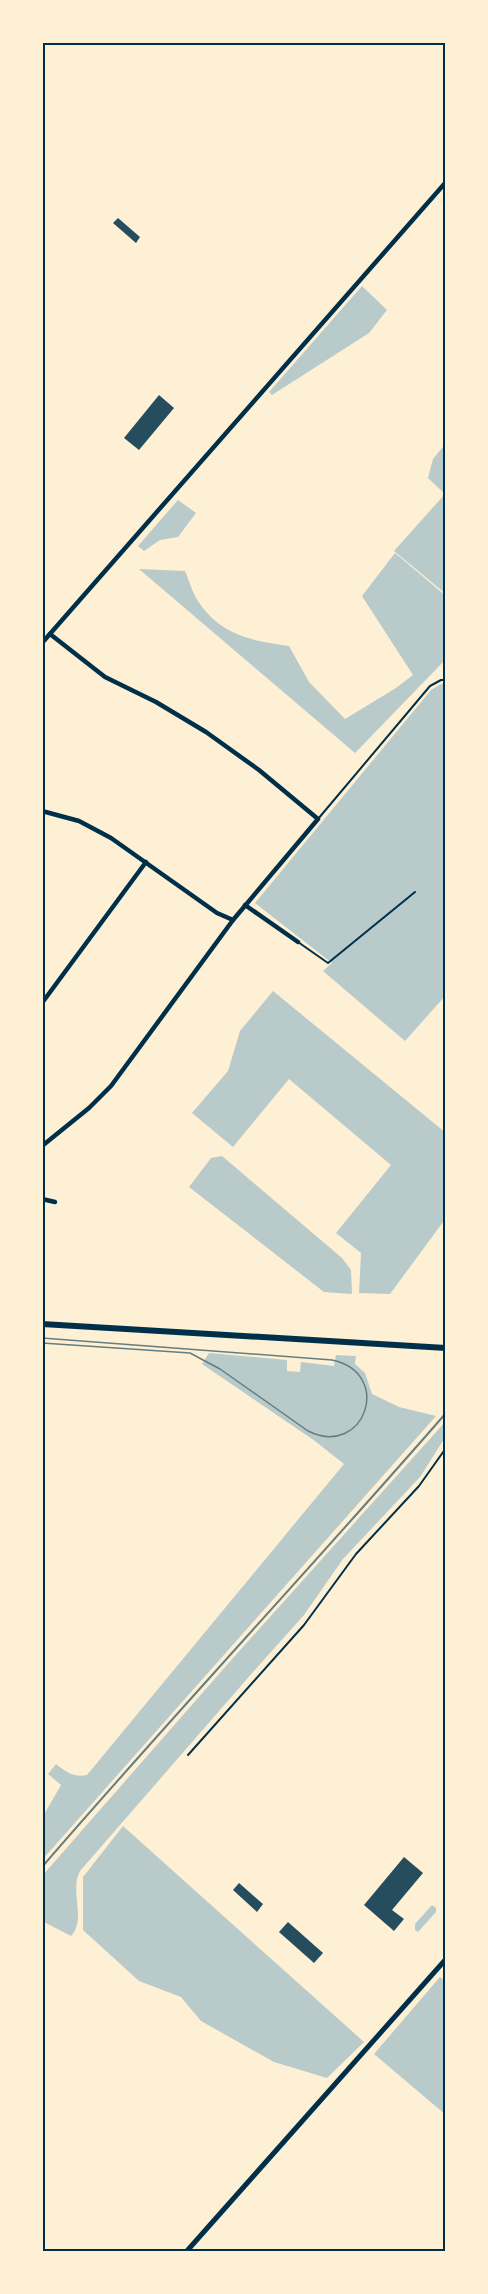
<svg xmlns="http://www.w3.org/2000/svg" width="488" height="2294" font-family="Helvetica,sans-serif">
	<rect width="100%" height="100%" fill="#fdf0d5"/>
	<g fill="#b9caca">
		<path d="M362,286l25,24 -18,23 -97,62 -3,-3z"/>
		<path d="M446,443v151l-52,-43 51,-57 -17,-16 5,-19z"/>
		<path d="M178,500l18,13 -18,24 -18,3 -16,11 -6,-5z"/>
		<path d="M395,553l51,43v63l-91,94 -216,-184 46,2c4,9 7,21 13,30 22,34 54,40 91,45l20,36 36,37 51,-31 17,-13 -51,-79z"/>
		<path d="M441,684h5v311l-41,46 -82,-70 9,-8 -77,-60 176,-213z"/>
		<path d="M273,991l173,142v85l-56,76 -31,-1 2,-40 -25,-20 55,-68 -102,-86 -56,68 -41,-34 36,-42 12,-40z"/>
		<path d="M222,1156l120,102 9,12 1,24 -28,-2 -135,-105 22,-29z"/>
		<path d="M209,1353l78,7v11l13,1 1,-10 33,4 2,-11 20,1 -1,8 10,9 7,21 27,13 37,9 -394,444v-42l19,-33 -13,-11 8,-10c10,8 18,14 31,11l257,-311 -29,-23 -113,-77z"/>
		<path d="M446,1421v15l-26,41 -77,82 -39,56 -51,57 -173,199c-11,20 7,48 -9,65l-29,-15v-45l191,-218z"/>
		<path d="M123,1826l241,216 -37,36 -53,-16 -73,-41 -20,-24 -42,-16 -56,-51v-53z"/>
		<path d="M432,1905l4,3v4l-18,20 -3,-2v-6z"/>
		<path d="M440,1977l6,5v133l-72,-61z"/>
	</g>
	<g fill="#264d5e">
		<path d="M118,218l22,19 -4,6 -23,-20z"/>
		<path d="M159,395l15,13 -35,42 -15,-12z"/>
		<path d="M404,1857l19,16 -31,37 12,9 -10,12 -30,-26z"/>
		<path d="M239,1883l24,21 -6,8 -24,-22z"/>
		<path d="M288,1922l35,31 -9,10 -35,-31z"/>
	</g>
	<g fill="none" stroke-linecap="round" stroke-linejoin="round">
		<g stroke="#003049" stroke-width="2">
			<path d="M318,819l112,-133 11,-6h5"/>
			<path d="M298,942l30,21 87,-71"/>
			<path d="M188,1755l116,-130 52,-71 63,-68 27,-38"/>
		</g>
		<g stroke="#003049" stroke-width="4.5">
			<path d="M42,643l404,-461"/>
			<path d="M42,811l37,10 32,17 106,75 16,7"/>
			<path d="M245,905l53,37"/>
			<path d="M42,1003l104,-141"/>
			<path d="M42,1146l47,-38 22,-22 122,-166 85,-101 -59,-49 -53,-38 -50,-30 -51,-25 -55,-43"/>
			<path d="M42,1199l13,3"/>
		</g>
		<path stroke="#003049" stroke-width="5" d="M186,2252l260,-293"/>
		<path stroke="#003049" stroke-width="6" d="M42,1324l404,24"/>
		<path stroke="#657d81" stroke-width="1.5" d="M42,1338l290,22c62,13 33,99 -24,71l-88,-62 -30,-16 -148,-10"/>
		<path stroke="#657d81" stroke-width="2" d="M42,1867c132,-153 271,-301 404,-454"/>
	</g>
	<rect width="488" height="2294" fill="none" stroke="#fdf0d5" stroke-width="87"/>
	<rect x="44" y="44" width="400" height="2206" fill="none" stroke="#003049" stroke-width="2"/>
</svg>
